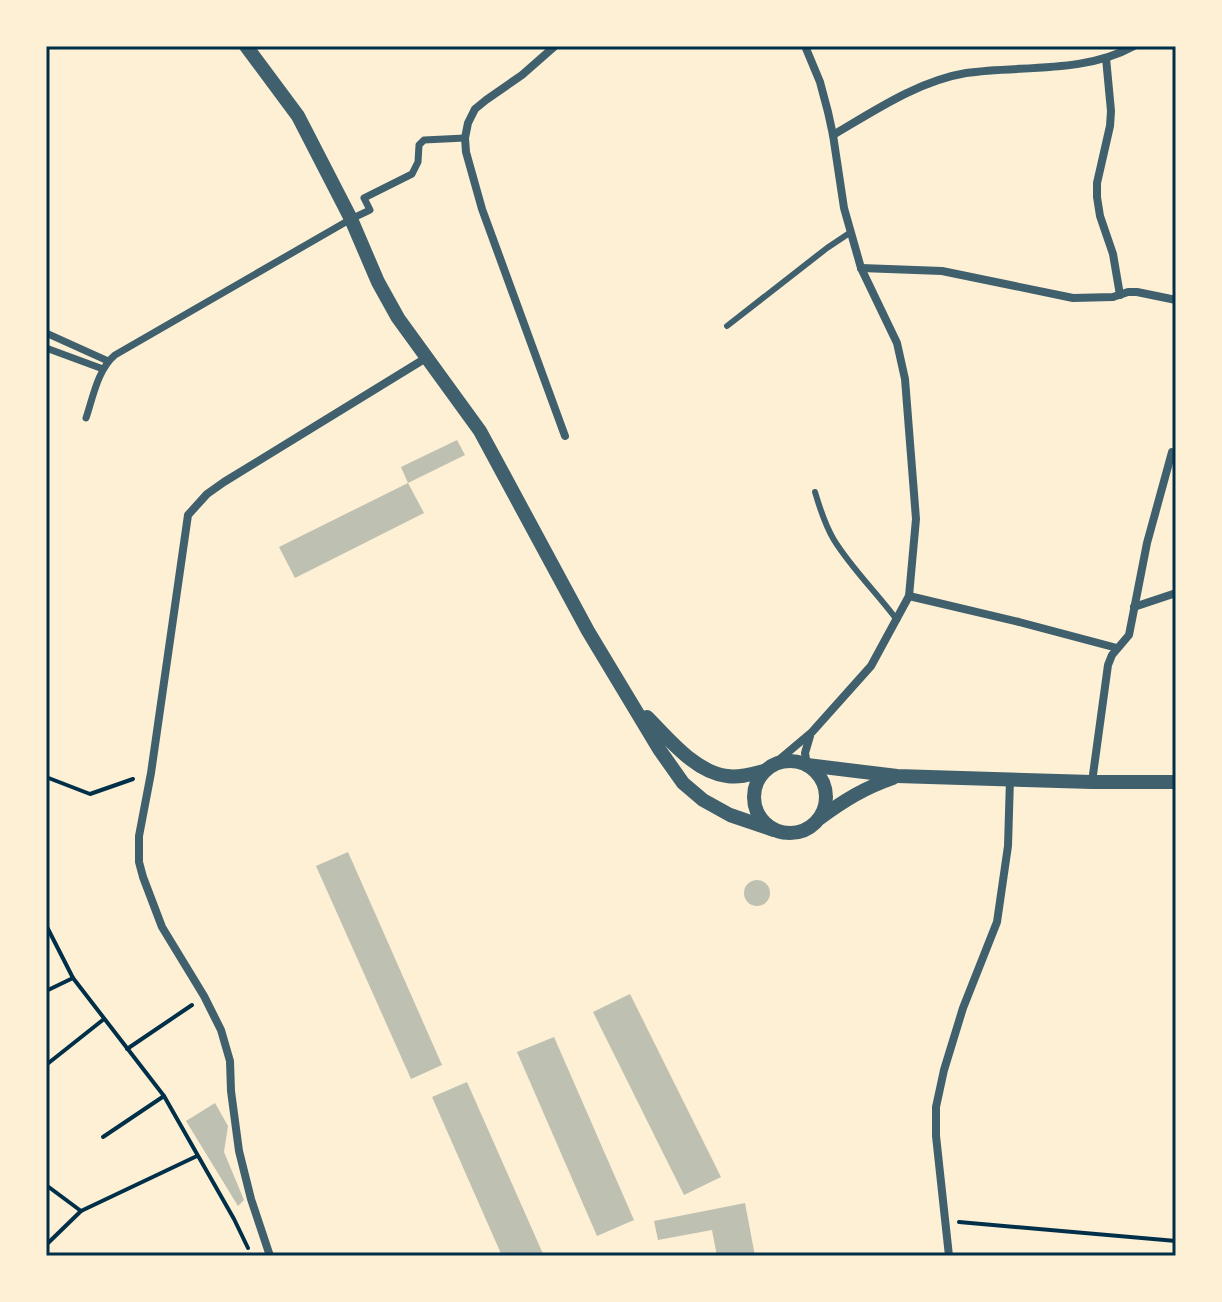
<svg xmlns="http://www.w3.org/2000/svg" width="1222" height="1302" font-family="'Public Sans',sans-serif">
	<rect width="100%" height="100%" fill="#fdf0d5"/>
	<g fill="#bec0b2">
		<path d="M457,440l8,15 -57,28 16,30 -129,65 -16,-31 129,-64 -7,-16z"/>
		<path d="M348,852l94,213 -31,14 -95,-213z"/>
		<circle cx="757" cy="893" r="13"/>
		<path d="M630,994l91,183 -37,18 -91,-183z"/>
		<path d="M554,1037l80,183 -37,16 -80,-184z"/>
		<path d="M467,1082l77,174h-42l-70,-159z"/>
		<path d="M215,1103l13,23 -4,26 20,48 -6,6 -52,-85z"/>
		<path d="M745,1203l10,53h-38l-5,-26 -54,10 -4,-19z"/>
	</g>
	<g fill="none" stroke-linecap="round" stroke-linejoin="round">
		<g stroke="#003049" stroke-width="4">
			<path d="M46,777l44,17 43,-15"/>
			<path d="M46,925l27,53 91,118 70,123 14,29"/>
			<path d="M46,991l27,-13"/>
			<path d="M127,1049l65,-44"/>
			<path d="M46,1065l58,-46"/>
			<path d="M103,1137l61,-41"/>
			<path d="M46,1185l35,26"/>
			<path d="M959,1222l217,19"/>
			<path d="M46,1245l35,-34 116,-55"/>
		</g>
		<g stroke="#3f606c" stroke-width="6">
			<path d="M727,326l100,-78 24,-16"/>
			<path d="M815,492c5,17 10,33 19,48 18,29 43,53 63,80"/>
		</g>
		<g stroke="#3f606c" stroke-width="7">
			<path d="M46,333l62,28"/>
			<path d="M46,348l57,21"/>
			<path d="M86,418c7,-21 12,-49 29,-63l236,-136 19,-9 -6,-12 48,-24 6,-12 1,-17 5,-5 41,-2"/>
		</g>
		<g stroke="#3f606c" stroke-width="8">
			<path d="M555,46l-33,29 -36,25 -11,9 -7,14 -3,15 1,14 16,57 83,227"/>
			<path d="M1106,58l5,53 -1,15 -13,57v14l3,19 13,38 7,41"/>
			<path d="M833,135c41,-24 85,-54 133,-62 55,-8 117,1 168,-27"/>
			<path d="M861,268l81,3 131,27 40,-1 15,-5h9l39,8"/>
			<path d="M909,596l110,26 98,26"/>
			<path d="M1134,607l42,-14"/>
			<path d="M774,764l38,-32 59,-66 38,-70 7,-77 -11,-140 -8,-36 -36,-75 -17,-60 -11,-73 -5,-23 -8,-30 -15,-36"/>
			<path d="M807,765l-2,-12 5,-17"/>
			<path d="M1092,782l16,-117 4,-10 17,-20 18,-92 25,-91"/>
			<path d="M270,1256l-19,-57 -12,-48 -8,-60 -1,-30 -9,-31 -17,-34 -42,-69 -19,-50 -4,-15v-26l12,-63 37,-258 19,-21 17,-12 202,-124"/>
			<path d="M949,1256l-13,-120v-29l8,-37 19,-62 34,-86 11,-76 2,-67"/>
		</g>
		<g stroke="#3f606c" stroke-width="14">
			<path d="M246,46l52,70 53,103 27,63 20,36 82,113 108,200 71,118 24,34 20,17 27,15 44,15"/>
			<path d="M647,717c22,22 48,55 80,59 13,2 25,-2 37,-5"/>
			<circle cx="790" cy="797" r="36"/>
			<path d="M807,765l90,11 195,6h84"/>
			<path d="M820,818c25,-18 44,-30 73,-40"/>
		</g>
	</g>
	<rect width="1222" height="1302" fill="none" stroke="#fdf0d5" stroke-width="96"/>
	<rect x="48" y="48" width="1126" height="1206" fill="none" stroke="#003049" stroke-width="3"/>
</svg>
